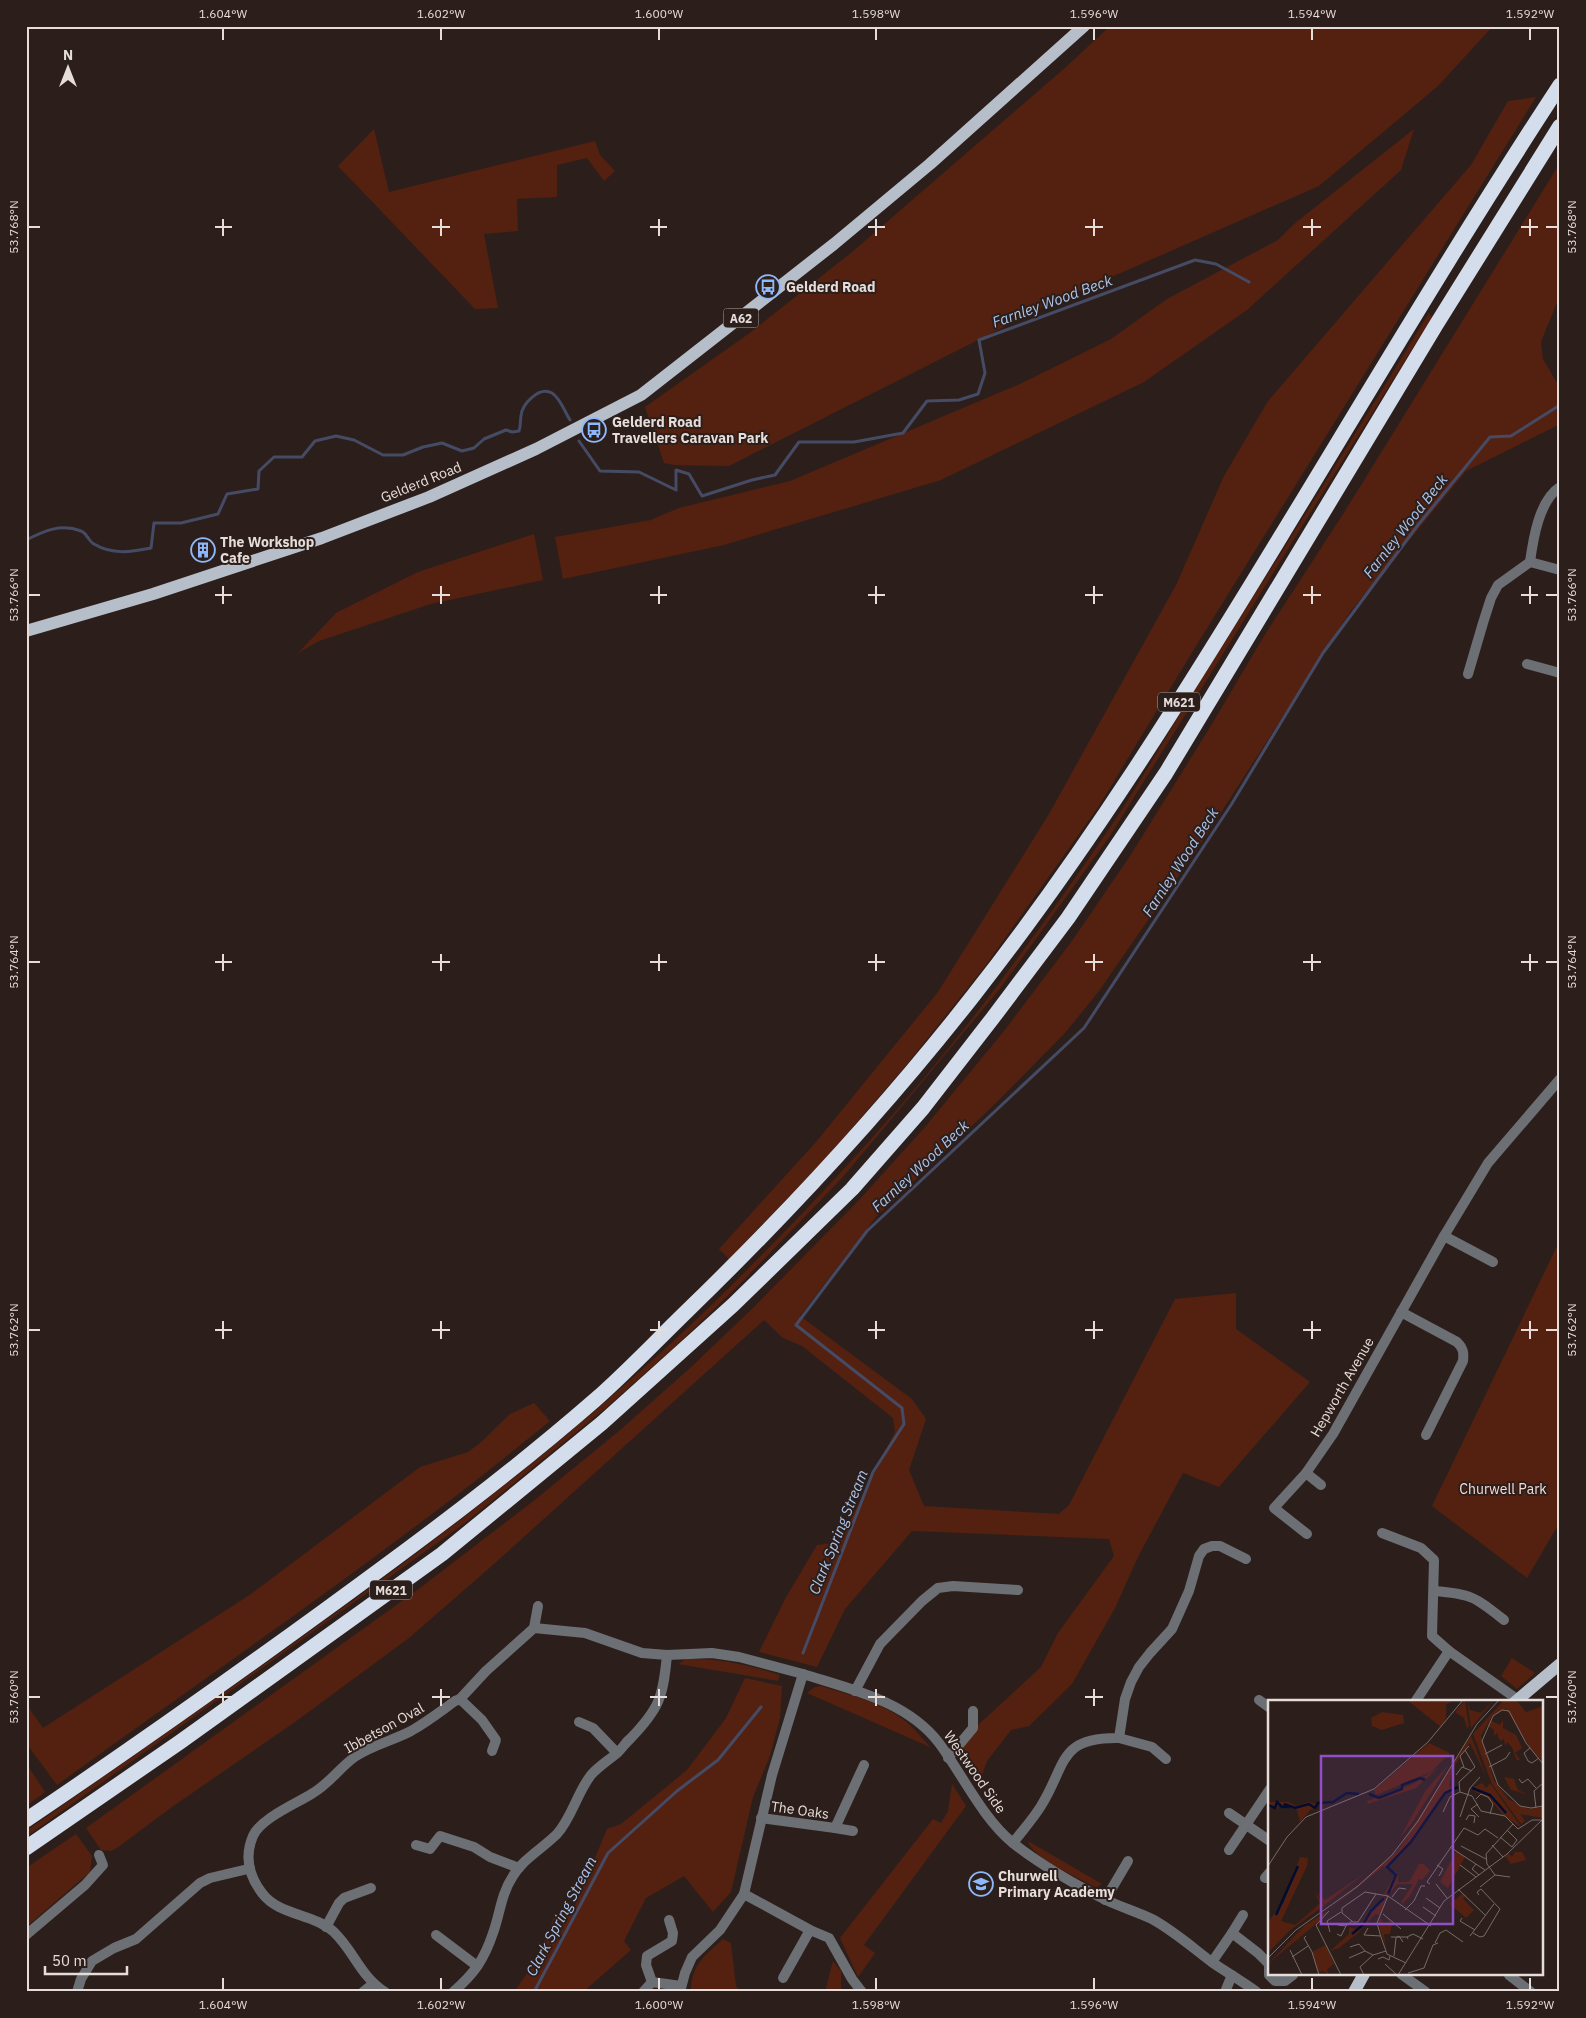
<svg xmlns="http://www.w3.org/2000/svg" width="1586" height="2018" font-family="'IBM Plex Sans',sans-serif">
	<rect width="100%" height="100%" fill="#2c1f1b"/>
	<g fill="#542010">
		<path d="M1110,26h383l-55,60 -119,100 -276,121 -314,159 -55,-1 -10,-2 -19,-56 106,-75 101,-80 214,-185z"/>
		<path d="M1536,97l-340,549 -97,160 -113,159 -78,98 -80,93 -99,103 -10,-10 97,-107 122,-150 111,-178 127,-229 48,-109 44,-75 203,-236 37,-64z"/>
		<path d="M374,129l15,63 206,-51 5,14 15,16 -11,10 -17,-23 -30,7v32l-40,2 1,32 -34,3 14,74 -23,1 -137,-143z"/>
		<path d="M1414,129l-13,41 -154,140 -103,72 -203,98 -217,65 -161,34 -8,-42 96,-17 28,-12 111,-27 230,-97 91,-45 56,-40 111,-59 16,-16z"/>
		<path d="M1560,163v132l-19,47 2,17 17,29v36l-94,47 -116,141 -146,227 -105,152 -34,42 -69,70 -120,114 -76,99 112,83 14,20 -17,51 15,36 135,8 10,-9 106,-206 61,-6v36l74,53 -91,105 -36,-14 -44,82 -24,53 -43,76 -43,42 -18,4 -24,31 -6,17 -20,-29 18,-25 62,-57 17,-34 56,-77 -5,-17 -197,-8 -67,78 -28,58 -58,-15 26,-53 32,-54 22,-3 56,-110 -2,-14 -91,-72 -19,-8 -19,-18 -270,244 -85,74 -114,84 -123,85 -55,41 -6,3 -10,-1 -15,-22 334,-240 116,-89 83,-68 70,-62 65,-62 107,-109 64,-71 79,-96 68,-90 58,-85 82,-132 52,-88 81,-125z"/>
		<path d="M1429,313l3,4 -322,519 -111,154 -156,187 -100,104 -64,62 -73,65 -141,115 -439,314v-6c246,-173 500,-340 714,-554 91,-91 180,-188 257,-291 40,-54 79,-108 116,-163 33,-50 62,-102 94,-153 75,-118 149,-237 222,-357z"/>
		<path d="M534,534l9,46 -112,24 -112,37 -21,12 38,-40 82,-41z"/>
		<path d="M1560,1240v282l-33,56 -95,-72z"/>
		<path d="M534,1403l16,18c-158,130 -328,244 -493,364l-31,-42v-39l17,24 208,-134 169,-127 48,-15 12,-9 30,-29z"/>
		<path d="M1512,1658l23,15 -18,16 -16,-13z"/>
		<path d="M686,1659c33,-1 63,6 94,16l-2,6 -100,-17z"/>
		<path d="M745,1678l37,8 -2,32 -10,38 -17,41 -22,95 -18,20 -29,-36 -38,22 -22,43 7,9 -48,42h-69l23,-33 17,-42 17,-2 36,-86 14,-5 66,-54 39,-52z"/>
		<path d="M821,1686c31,10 67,17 91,41 6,6 12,13 18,20l-123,-54 8,-6z"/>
		<path d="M26,1763l19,29 -19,14z"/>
		<path d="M952,1784l14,22 -102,139 11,8 -17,24 -18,-39 93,-119 8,4 7,-12z"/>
		<path d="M76,1834l16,22 -2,16 -64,55v-59z"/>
		<path d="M1028,1841l74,43 -5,3 -4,-1c-16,-9 -62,-29 -65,-45z"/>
		<path d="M723,1939l8,4 5,43 5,6h-50c0,-28 14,-36 32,-53z"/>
		<path d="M833,1961l8,10v21h-16z"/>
	</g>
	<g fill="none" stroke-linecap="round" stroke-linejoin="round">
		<g stroke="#454b64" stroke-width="3">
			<path d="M579,441l21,30 39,1 37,18v-20l13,4 13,22 50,-16 23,-5 24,-33h55l49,-9 24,-32 32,-1 19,-6 7,-21 -6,-33 216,-80 21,4 33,18"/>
			<path d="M26,540c18,-9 35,-17 55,-9 6,2 8,11 13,13 18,11 37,8 57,4l3,-25h27l37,-9 9,-20 31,-5 1,-18 15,-14h28l13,-16 21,-5 18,4 29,15h20l20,-8 19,-4 20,8 12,-3 10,-9 22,-9 6,2 7,-1c2,-6 1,-9 2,-15 1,-12 18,-30 31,-23 8,5 13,19 18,27"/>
			<path d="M803,1653l70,-181 31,-48 -2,-16 -106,-83 71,-94 217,-203 147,-223 92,-152 95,-128 72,-88 21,-1 49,-31"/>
			<path d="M534,1992l74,-139 69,-62 41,-31 43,-53"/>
		</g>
		<g stroke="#6c7075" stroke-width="10">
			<path d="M1530,562l30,8"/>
			<path d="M1527,664l33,9"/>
			<path d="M1468,674l15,-51 8,-25 7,-13 32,-23c3,-22 9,-62 30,-75"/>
			<path d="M1444,1236l49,26"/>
			<path d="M1401,1312l56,30c6,6 7,10 6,19l-37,74"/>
			<path d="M1306,1473l15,12"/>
			<path d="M1382,1533l39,15 13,12 -2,76 17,15 68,48"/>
			<path d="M1307,1534l-33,-26 32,-35 27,-39 111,-198 44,-73 72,-84"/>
			<path d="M1434,1591c38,3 41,6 70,29"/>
			<path d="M534,1628l4,-22"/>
			<path d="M855,1691l25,-47 42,-43 16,-13 15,-2 65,4"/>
			<path d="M460,1699l22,21 14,20 -4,11"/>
			<path d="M1259,1700l11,8"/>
			<path d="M1415,1702l34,-51"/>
			<path d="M579,1722l14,6 24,25"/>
			<path d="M1119,1738l33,9 14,12"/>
			<path d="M948,1758l25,-30v-17"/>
			<path d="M1229,1813l41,28"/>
			<path d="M761,1818l74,10 29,-63"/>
			<path d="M835,1828l18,3"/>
			<path d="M1013,1843c9,-12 20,-24 28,-37 26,-42 17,-69 78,-68l6,-39 6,-17 8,-15 11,-14 22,-24 17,-38 10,-35 5,-7 8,-3h8l26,13"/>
			<path d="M416,1845l14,4 10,-13 34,11 16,10 29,11"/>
			<path d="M1229,1850l41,-61"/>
			<path d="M1265,1878l5,-6"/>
			<path d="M744,1894l66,36 19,8 23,41 10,13"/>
			<path d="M1105,1900l23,-39"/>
			<path d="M669,1920l4,13 -1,8 -25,15 -1,9 6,17 29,4"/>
			<path d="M326,1927l13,-24 5,-5 27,-10"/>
			<path d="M1232,1933l11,-18"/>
			<path d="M26,1935l59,-50 18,-20 -4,-10"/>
			<path d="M436,1935l41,31"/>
			<path d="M1212,1962l20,-29 26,20 11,11v11l6,6h10l8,-6"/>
			<path d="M1401,1974l25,18"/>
			<path d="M1509,1975l22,17"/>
			<path d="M783,1978l27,-48"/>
			<path d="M77,1992l4,-13 11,-18 22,-13 22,-9 64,-56 10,-5 38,-9"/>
			<path d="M363,1992l10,-8"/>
			<path d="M385,1992c-25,-16 -31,-41 -51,-60 -21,-19 -55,-16 -72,-39 -13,-17 -18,-36 -9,-57 8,-18 43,-32 60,-43 17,-10 27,-26 43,-37 17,-11 38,-16 55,-25 16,-9 30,-20 44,-30l5,-2 26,-28 48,-43 51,5 57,20 25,2 45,-2 27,4 64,17"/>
			<path d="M453,1992c21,-18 31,-32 40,-59 7,-19 8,-39 20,-57 10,-17 30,-28 44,-42 15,-17 20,-41 34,-59 8,-9 18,-15 26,-22 5,-4 8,-10 13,-14 30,-31 33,-42 37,-84"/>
			<path d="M643,1992l9,-10"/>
			<path d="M680,1992l5,-19 7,-16 28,-27 24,-36 28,-119 31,-101c47,15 104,27 136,69 23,31 44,76 74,100 23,19 66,44 93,57 15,7 31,12 46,19 22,12 41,29 61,44 15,10 30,19 44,29"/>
			<path d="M1225,1992l7,-17"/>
		</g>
		<g stroke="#b6beca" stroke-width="12">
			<path d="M26,631l127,-37 169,-56 107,-41 107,-48 105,-54 193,-151 96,-80 154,-138"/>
			<path d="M1515,1702l45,-38"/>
			<path d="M1354,1992l10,-18"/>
		</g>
		<g stroke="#d3ddeb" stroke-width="15">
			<path d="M26,1820c101,-68 200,-138 299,-210 92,-67 184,-135 270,-210 32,-28 62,-60 93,-90 101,-98 198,-203 285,-314 114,-145 212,-302 308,-460 92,-151 182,-303 279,-451"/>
			<path d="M26,1848l154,-106 262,-188 160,-131 131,-118 119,-116 71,-81 69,-89 76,-101 98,-145 270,-448 124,-199"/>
		</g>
	</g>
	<path fill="none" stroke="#e6ddda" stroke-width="2" d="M223,28v12M441,28v12M659,28v12M876,28v12M1094,28v12M1312,28v12M1530,28v12M223,219v17M441,219v17M659,219v17M876,219v17M1094,219v17M1312,219v17M1530,219v17M28,227h12M215,227h17M432,227h18M650,227h17M868,227h17M1085,227h18M1303,227h18M1521,227h17M1546,227h12M223,586v18M441,586v18M659,586v18M876,586v18M1094,586v18M1312,586v18M1530,586v18M28,595h12M215,595h17M432,595h18M650,595h17M868,595h17M1085,595h18M1303,595h18M1521,595h17M1546,595h12M223,954v17M441,954v17M659,954v17M876,954v17M1094,954v17M1312,954v17M1530,954v17M28,962h12M215,962h17M432,962h18M650,962h17M868,962h17M1085,962h18M1303,962h18M1521,962h17M1546,962h12M223,1321v18M441,1321v18M659,1321v18M876,1321v18M1094,1321v18M1312,1321v18M1530,1321v18M28,1330h12M215,1330h17M432,1330h18M650,1330h17M868,1330h17M1085,1330h18M1303,1330h18M1521,1330h17M1546,1330h12M223,1689v17M441,1689v17M659,1689v17M876,1689v17M1094,1689v17M28,1697h12M215,1697h17M432,1697h18M650,1697h17M868,1697h17M1085,1697h18M1546,1697h12M223,1978v12M441,1978v12M659,1978v12M876,1978v12M1094,1978v12M1312,1978v12M1530,1978v12"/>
	<defs>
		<g id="bus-ring" transform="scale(1.25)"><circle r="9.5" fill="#2c1f1b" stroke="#8db9fc" stroke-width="1.5"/><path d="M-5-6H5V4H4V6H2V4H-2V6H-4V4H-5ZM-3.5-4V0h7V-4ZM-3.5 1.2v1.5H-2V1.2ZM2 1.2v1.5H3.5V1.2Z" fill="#8db9fc"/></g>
		<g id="building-ring" transform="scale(1.25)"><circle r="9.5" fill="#2c1f1b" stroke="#8db9fc" stroke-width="1.5"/><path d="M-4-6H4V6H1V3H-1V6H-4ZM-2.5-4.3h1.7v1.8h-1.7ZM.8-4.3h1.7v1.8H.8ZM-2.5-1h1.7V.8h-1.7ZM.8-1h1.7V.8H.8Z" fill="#8db9fc"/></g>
		<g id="school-ring" transform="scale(1.25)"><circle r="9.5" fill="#2c1f1b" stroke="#8db9fc" stroke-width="1.5"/><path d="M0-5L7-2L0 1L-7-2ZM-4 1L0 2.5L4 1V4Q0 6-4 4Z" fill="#8db9fc"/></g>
	</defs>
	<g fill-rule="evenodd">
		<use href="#bus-ring" x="768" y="287"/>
		<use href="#bus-ring" x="594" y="430"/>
		<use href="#building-ring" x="203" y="550"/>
		<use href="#school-ring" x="981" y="1884"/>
	</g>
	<g text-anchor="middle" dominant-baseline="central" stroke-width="4" stroke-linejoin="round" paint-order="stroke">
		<g fill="#2c1f1b" stroke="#aea4a1" stroke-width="1">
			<rect x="723.5" y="308.5" width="35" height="19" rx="4"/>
			<rect x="1158" y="692.5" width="42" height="19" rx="4"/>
			<rect x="370" y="1580.5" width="42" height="19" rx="4"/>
		</g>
		<g font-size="12" font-weight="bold" fill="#e6ddda">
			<text x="741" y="318">A62</text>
			<text x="1179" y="702">M621</text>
			<text x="391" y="1590">M621</text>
		</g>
		<g font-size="14" font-weight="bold" fill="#e6ddda" stroke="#2c1f1b" text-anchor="start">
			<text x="786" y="287">Gelderd Road</text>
			<text x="612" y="422">Gelderd Road<tspan x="612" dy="16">Travellers Caravan Park</tspan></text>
			<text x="220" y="542">The Workshop<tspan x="220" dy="16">Cafe</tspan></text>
			<text x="998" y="1876">Churwell<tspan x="998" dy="16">Primary Academy</tspan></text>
		</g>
		<g font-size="14" fill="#e6ddda" stroke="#2c1f1b">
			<text transform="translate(421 482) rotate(-22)">Gelderd Road</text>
			<text transform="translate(1342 1387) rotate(-60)">Hepworth Avenue</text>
			<text transform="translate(384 1728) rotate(-29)">Ibbetson Oval</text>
			<text transform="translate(975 1772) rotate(55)">Westwood Side</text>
			<text transform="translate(800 1810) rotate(8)">The Oaks</text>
		</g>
		<g font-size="14" fill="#f7ddd5" stroke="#2c1f1b">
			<text x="1503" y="1489">Churwell Park</text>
		</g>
		<g font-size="15" font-style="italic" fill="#abc5ed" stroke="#2c1f1b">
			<text transform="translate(1052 301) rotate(-20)">Farnley Wood Beck</text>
			<text transform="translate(1405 526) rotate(-52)">Farnley Wood Beck</text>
			<text transform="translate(1180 862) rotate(-57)">Farnley Wood Beck</text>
			<text transform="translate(920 1166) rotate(-43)">Farnley Wood Beck</text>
			<text transform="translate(838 1532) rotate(-68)">Clark Spring Stream</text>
			<text transform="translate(561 1916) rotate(-62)">Clark Spring Stream</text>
		</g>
	</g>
	<g transform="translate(1268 1700)">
		<rect width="275" height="275" fill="#2c1f1b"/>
		<path d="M139,0h44l1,1 -6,4v13l-5,9zM197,0l4,27 -2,1 -3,-10 -9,-6zM199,0l3,10 11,3 13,-13 -23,28zM236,0h12l10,12 17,-6v57l-13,-15 -24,-39 -14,7 -11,20 13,44 14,19 20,10 15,-2v11l-23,-4 5,7 -4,3 -29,-40 -19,-50zM114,12l21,3 1,8 -22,7 -10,-4 -1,-8zM222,20l10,5 3,-5v8l13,7 6,13 -7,5 5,6 -3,2 -5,-14 -5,-5 -2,4 -1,-7 -4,2 -3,-8 -3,3v-6l-6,-4zM203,36l15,40 -16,-33 -17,25 -4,17 3,6 -9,4 -31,44 -25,27 11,8v8h11l10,-18h5l6,7 -8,9 -3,-1 -9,17 -8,8 -1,-2 12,-18h-16l-8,11 -5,-1 11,-19 -11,-9 -55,44 69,-60zM161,43l21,10 -19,19 -55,23 -2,-5zM181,64l-37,59 -31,38 18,-22 27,-49zM171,67l-23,21 -48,16 -1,-3 46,-17zM236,77l10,2 4,11 9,4 -16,-4zM214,83l4,5 4,-5 32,45 -19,-13 -12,-15 -21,-11zM0,102h20l8,4 13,-4 8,3 -1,5 -5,-1 -11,13 -3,-12 -18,-5 -2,4 -9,-2zM188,151l9,6 -17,31 -8,-6zM247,152h7l4,8 -15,4 -6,-8 3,-3 4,4zM32,157l8,1 -1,8 -26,55 14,4 13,-11 12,-11 -6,-11 11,13 -36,26 -21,22v-31l16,-20zM97,173l-40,32 -9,-14 9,9zM194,194l4,1 -3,4 11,11 -8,8 -16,-14zM115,196l3,3 -6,16 -5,-1 -17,19 -19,15 -9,3 19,-17v-7l7,2 5,-3zM60,211l-12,13 -48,40 37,-39zM113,218l4,8 5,-6 2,3 -2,11h-6l2,14 -8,-26zM58,245l8,19 -7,6 2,5 -6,-4 -5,1 -6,-20z" fill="#542010"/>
		<path fill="none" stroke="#000d31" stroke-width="2.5" d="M204,88l18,7 16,18M101,94l10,4 23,-9v-4l18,-7 5,2M0,105l7,3 2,-6 5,5h5l-3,-3 11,4 14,-4 6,4 3,-5 15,-1 14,-9 12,1M120,194l8,-19 -9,-8 24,-25 34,-49 13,-6M8,215l22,-49M84,234l11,-9 8,-14 13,-13"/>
		<path fill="none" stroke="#766b67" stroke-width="1" d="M262,48l-6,5 4,8 4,2 7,-5M217,54l17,-9M275,64l-17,-21 -17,-32 -7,-1 -9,6 -11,25 16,44 22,21 11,2 12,-2M196,67l-4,-11 9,-10M221,67l17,-9 4,-6M188,75l6,-8 10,4M251,79l3,4 6,-4 8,9M192,92l-1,-10 16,-15 -10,-17M208,99l5,-5 7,3 5,7 -3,10M210,104l-7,5 8,8M268,108l-2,-17 9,-8M175,112l7,-15 10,-5 12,4 9,15 24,5 13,13 14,-9h9M192,117l10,-29 10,-11M198,120l3,-5 6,1 -1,7M232,137l12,10 5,-7 -10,-10M224,145l11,12M193,146l25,13M182,147l35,23M208,164l-4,5 7,6M169,165l6,4 -4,7M192,165l16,12M0,166l19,-29 19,-20 68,-28 54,-47 35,-42M227,175l-8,-11 -1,-10 27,-30M227,175l15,2M162,184l-3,-2 37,-54 14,7 7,-6 13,9M168,184l11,14M212,187l15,-12M190,189l27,26M108,194l-18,28h-5l-11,-9v-5l23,-16 23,4M124,197l7,-9 7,1M158,198l14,10M155,207l13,9M137,210l9,-9 7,-15h4M61,211l-13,14 25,50M115,214l18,15M194,218l-2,3 15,9M70,225l8,1 6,-5M100,228l-4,7 17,1M62,232l-3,-11 14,-9M205,233l7,4 4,-1 16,-27 -19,-20 -4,3 2,3M69,234l4,2 5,-10M38,236l-2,2 8,14 7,23M202,236l24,-32M123,237h16M140,239l-1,-2 6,-3 10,5M167,243l5,-10 6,-3 17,12M82,247l9,-3 6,7M22,250l12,25M126,256l2,-18 3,-2 4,6M24,257l16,-11M0,258l28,-28 62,-44 34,-31 26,-34 59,-97 22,-24M81,258l16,-7 8,4M110,259l5,-2 6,3 1,-4M138,263l-19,-9 -6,-17 -4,-14 11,-27 43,30M117,264l12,11M140,273l16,-5 9,-23 5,-2M96,275l-4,-8 13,-12 13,-4M130,275l46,-74 63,-47 36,-35"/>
		<path fill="#904fc4" fill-opacity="0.15" stroke="#904fc4" stroke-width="2.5" d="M53,56h132v168h-132z"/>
		<rect width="275" height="275" fill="none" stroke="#e6ddda" stroke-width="2.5"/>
	</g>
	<rect width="1586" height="2018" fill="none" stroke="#2c1f1b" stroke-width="55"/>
	<g transform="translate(68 68)" stroke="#2c1f1b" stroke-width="4" paint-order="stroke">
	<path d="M0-4L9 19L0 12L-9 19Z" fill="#e6ddda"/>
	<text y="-8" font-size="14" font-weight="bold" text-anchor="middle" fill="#e6ddda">N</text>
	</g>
	<path d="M45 1966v8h82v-8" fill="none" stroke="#e6ddda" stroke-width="2.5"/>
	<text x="52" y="1966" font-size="15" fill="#e6ddda" stroke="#2c1f1b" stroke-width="4" paint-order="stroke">50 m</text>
	<rect x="28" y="28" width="1530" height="1962" fill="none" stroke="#e6ddda" stroke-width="2"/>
	<g font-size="12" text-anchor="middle" fill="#e6ddda">
		<text x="223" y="18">1.604°W</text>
		<text x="441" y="18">1.602°W</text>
		<text x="659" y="18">1.600°W</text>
		<text x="876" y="18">1.598°W</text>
		<text x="1094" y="18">1.596°W</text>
		<text x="1312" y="18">1.594°W</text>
		<text x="1530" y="18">1.592°W</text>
		<text transform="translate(14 227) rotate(-90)" y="4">53.768°N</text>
		<text transform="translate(1572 227) rotate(-90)" y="4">53.768°N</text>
		<text transform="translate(14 595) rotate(-90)" y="4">53.766°N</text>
		<text transform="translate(1572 595) rotate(-90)" y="4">53.766°N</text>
		<text transform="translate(14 962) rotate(-90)" y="4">53.764°N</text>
		<text transform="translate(1572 962) rotate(-90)" y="4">53.764°N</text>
		<text transform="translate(14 1330) rotate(-90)" y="4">53.762°N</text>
		<text transform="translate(1572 1330) rotate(-90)" y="4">53.762°N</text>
		<text transform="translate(14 1697) rotate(-90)" y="4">53.760°N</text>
		<text transform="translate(1572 1697) rotate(-90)" y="4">53.760°N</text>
		<text x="223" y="2009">1.604°W</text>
		<text x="441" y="2009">1.602°W</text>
		<text x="659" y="2009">1.600°W</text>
		<text x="876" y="2009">1.598°W</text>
		<text x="1094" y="2009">1.596°W</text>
		<text x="1312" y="2009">1.594°W</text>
		<text x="1530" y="2009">1.592°W</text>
	</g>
</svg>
